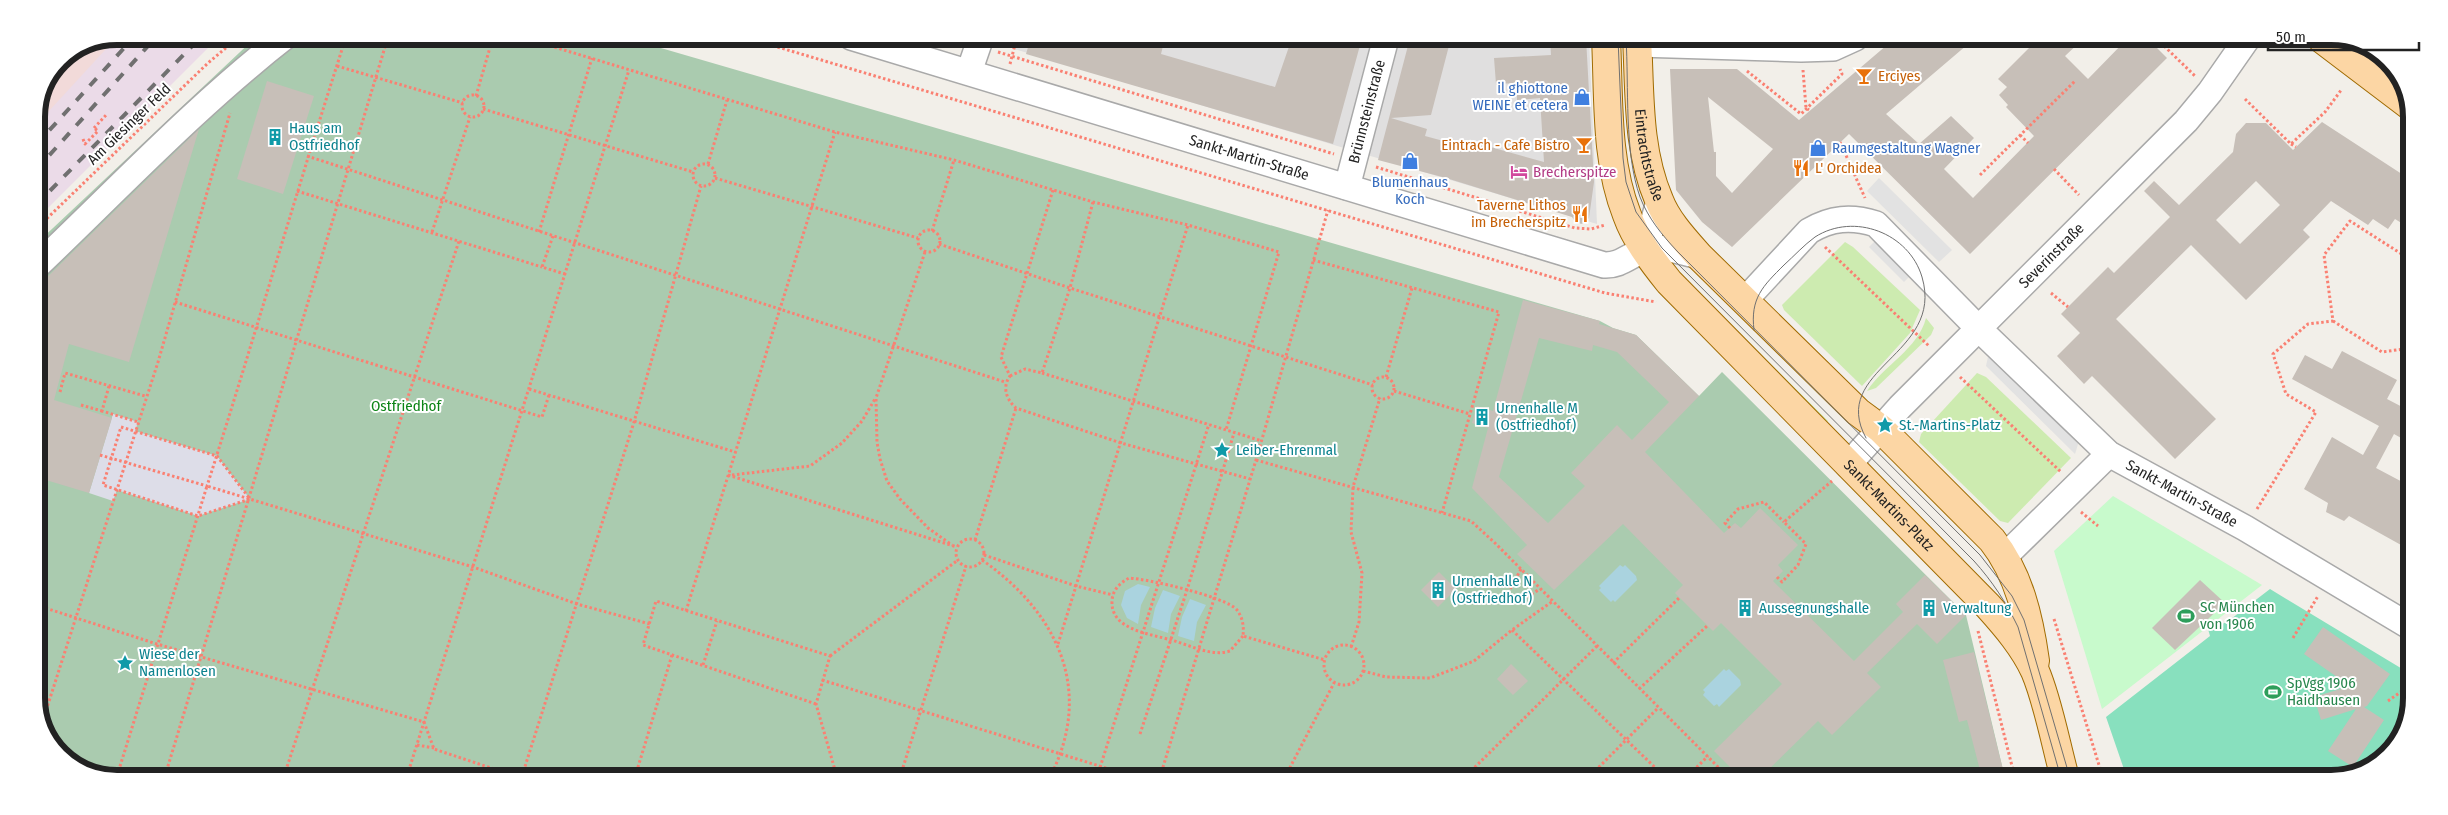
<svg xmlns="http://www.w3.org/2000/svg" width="2448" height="815" font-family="'Fira Sans Condensed',sans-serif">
	<rect width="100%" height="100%" fill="#f2efe9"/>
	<path fill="#e0dfdf" d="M986,37l603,1 8,186 -583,-175z"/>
	<path fill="#f2dad9" d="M118,36l-52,58 -30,31v-8l24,-57z"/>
	<path fill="#ebdbe8" d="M118,36h102l-184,184v-95z"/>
	<g fill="#cdebb0">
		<path d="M1845,242l8,5 67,63 -10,23 -48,53 -78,-76 -2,-5z"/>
		<path d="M1681,275l147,146 -4,4 -145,-148z"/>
		<path d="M1926,318l8,10 -3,7 -55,53 -9,3c17,-26 51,-42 59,-73z"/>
		<path d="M1977,373l9,4 85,81 -63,65 -8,-2 -81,-79 2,-8z"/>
	</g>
	<path fill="#aacbaf" d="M257,36l366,1 977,284 13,7 23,7 63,61 23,-24 244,243 39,163 -1909,-2 -43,-29 -17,-44v-459z"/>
	<path fill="#c8facc" d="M2113,496l149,89 -160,124 -48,-158z"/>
	<path fill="#88e0be" d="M2270,589l139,84v39l-37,53 -41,14 -204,-1 -21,-61 104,-81 -2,-7 19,-7z"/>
	<g fill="#e2e2e2">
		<path d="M1879,178l73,72 -13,12 -72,-71z"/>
		<path d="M1879,237l35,35 -10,10 -35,-35z"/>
		<path d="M1989,352l90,89 -4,13 -89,-88z"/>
	</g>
	<path fill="#dddde8" d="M113,414l25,8 -3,9 82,25 33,43 -52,17 -81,-26 -4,11 -24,-8z"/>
	<g fill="#aad3df">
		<path d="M1620,565l3,2 2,-2 11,11 1,4 -22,22 -2,-2 -2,2 -12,-12 2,-2 -2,-2z"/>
		<path d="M1138,584l12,3 -9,18 -3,19 -11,-6 -6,-13 4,-14z"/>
		<path d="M1163,590l17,6 -9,18 -3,19 -17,-6 4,-19z"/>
		<path d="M1190,599l16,6 -9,17 -3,19 -16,-5 4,-19z"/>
		<path d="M1724,669l2,2 3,-2 11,11 1,5 -22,22 -2,-3 -3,2 -11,-11 2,-3 -2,-2z"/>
	</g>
	<g fill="#c7bfb8" fill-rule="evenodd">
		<path d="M1031,37l75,1 32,9 5,-9h22l-4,16 114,33 17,-49h70l-29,106 -307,-90z"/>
		<path d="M1410,38h41l-20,77 -40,3 36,11 -2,7 37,10v-7l82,23 -4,-64 -23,2v-17l-21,1 -2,-26 57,-3 -1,-17h36l8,144 -5,36 -6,6 -7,-1 -4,-6 -126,-39 -68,-18z"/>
		<path d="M1894,39h80l-88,75 33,30 32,-28 23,22 -30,31 29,29 61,-62 -28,-29 2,-2 -9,-10 8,-8 -9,-8 40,-40h45l-18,17 23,23 39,-40h21l19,19 -197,196 -121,-120 -117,113 -30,-25 -26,-32 -6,-121h67l62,51zM1708,97l65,52 -41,44 -16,-17v-24h-2z"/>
		<path d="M267,81l47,15 -31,98 -46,-15z"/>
		<path d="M2322,122l89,58v49l-16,-10 -7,10 -15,-10 -5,6 -37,-24 -28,29 7,7 -64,63 -55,-55 -75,74 100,100 -41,40 -83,-83 -8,8 -27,-28 23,-23 -19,-19 47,-47 6,6 56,-56 -26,-26 10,-10 25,24 54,-53 3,-18 10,-11h20l27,27zM2256,181l24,24 -40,39 -24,-24z"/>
		<path d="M199,129l-70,233 -60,-18 -15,56 58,18 -23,75 -53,-16v-108l10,-32 -10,-3v-46z"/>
		<path d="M1523,300l77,21 -1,3 37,11 63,61 -54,56 79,81 11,-10 6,5 19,-20 38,37 -20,20 5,6 -10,10 81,80 49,-49 -7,-8 29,-29 41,40 -29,29 -20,-20 -50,49 14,14 -49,48 -14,-14 -58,57h-19l-27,-27 68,-67 -61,-61 -8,8 -38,-38 8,-8 -60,-61 -69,66 -37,-36 10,-9 -55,-57 16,-60 -16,-5 5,-17 16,5zM1539,338l53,13 1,-6 24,7 52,50 -37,38 -15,-15 -46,48 14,13 -37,37 -49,-46z"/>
		<path d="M2342,351l55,29 -10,19 23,12v32l-16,-9 -18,34 34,18v64l-61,-34 -5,5 -18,-9 2,-9 -24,-14 28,-52 31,18 16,-29 -87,-47 13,-24 27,14z"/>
		<path d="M1439,572l17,17 -18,18 -17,-17z"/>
		<path d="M2200,580l25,23 -50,47 -23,-22z"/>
		<path d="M2323,627l67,47 -23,32 -3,1 20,13 -31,47 -25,-16 28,-42 -35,11 -7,-23 36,-11 -46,-32z"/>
		<path d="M1974,652l31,126h-23l-15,-58 -8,2 -16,-62z"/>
		<path d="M1511,664l17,17 -15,14 -16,-16z"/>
	</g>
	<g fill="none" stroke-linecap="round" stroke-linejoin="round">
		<g stroke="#a9a9a9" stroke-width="28">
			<g id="minor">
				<path id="s1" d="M851,37l753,228c16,1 26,-10 40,-15 18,-5 38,2 55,6"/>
				<path d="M1638,44l163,5 32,-1 22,-10"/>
				<path d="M969,72l12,-35"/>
				<path id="s2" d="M1347,187l39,-149"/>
				<path d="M1645,250l14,-48"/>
				<path d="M36,267c82,-78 160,-161 250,-231"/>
				<path id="s3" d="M1745,300l64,-69c22,-13 42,-15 67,-7l103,105 130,125 136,74 164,98"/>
				<path id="s4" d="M1848,465l52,-58 286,-286 24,-29 37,-53"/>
				<path d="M2005,556l104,-102"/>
			</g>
		</g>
		<g stroke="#a06b00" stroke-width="30">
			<g id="major">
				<path id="s5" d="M1606,38c3,58 -1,122 21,177 9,25 26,47 42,67l319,324c18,20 36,41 47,65 13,30 21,75 30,107"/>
				<path id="s6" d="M1637,38c3,54 0,111 22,162 8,21 25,39 40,56l159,156 23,17 111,111c27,34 37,78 43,121"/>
				<path d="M2322,39l87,66"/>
			</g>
		</g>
		<g stroke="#fa8072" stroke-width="3" stroke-dasharray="2.5 2.5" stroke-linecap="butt">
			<path d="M521,37l314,95 119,28 139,42 95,23 91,27 -53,178"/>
			<path d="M744,37l861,256 51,9"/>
			<path d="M949,37l9,3"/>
			<path d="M2165,39l-4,4 34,33"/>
			<path d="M998,52l336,102"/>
			<path d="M1010,64l7,-27"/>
			<path d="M337,66l126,37"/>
			<path d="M1803,70l3,38 3,2"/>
			<path d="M1747,71l54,43 41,-40 -2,-5"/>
			<circle cx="473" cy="106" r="11"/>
			<path d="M476,96l17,-59"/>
			<path d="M2245,99l46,45 34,-32 17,-23"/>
			<path d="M483,109l210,63"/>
			<path d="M94,128l13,-14"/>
			<path d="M2020,135l8,8"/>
			<path d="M83,139l2,5 13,-13 -4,-3"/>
			<path d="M1840,142l25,56"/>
			<path d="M2291,144l5,3"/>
			<path d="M307,156l698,226"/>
			<circle cx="704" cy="175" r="11"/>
			<path d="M708,164l19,-64"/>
			<path d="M1376,167l199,61 16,1 14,-4"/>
			<path d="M2054,169l25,26"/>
			<path d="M1980,175l95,-94"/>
			<path d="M715,178l203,60"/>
			<path d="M1053,190l-52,167 9,19c-8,11 -4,23 6,32l105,35 129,36"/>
			<path d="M297,191l245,76"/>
			<path d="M36,229l172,-166 32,-27"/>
			<circle cx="929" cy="241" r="11"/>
			<path d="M932,231l22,-71"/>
			<path d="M432,232l38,-115"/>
			<path d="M539,232l53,-174"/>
			<path d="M553,236l-11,31 23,7"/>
			<path d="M939,244l131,44 303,97"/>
			<path d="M1825,247l104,99"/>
			<path d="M925,252l-49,146 1,44 3,17 7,22 13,18 28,29 24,17"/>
			<path d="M1313,260l186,52 -57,201"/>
			<path d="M2051,293l17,14"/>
			<path d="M175,302l367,115 7,-22"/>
			<path d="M2333,321l49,31 29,-4"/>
			<path d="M1042,373l220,68"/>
			<path d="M1010,376l15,-7 17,4 28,-85 23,-86"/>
			<circle cx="1383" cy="388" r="11"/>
			<path d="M1386,377l26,-89"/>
			<path d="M1960,377l101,95"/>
			<path d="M109,386l-7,25 36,11"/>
			<path d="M529,389l206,63"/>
			<path d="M1394,391l76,23"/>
			<path d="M60,392l5,-19 80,23"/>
			<path d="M81,405l21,6"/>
			<path d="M121,427l96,29 33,43 -52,17 -95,-31z"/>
			<path d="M100,455l107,31c48,-150 91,-300 139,-449"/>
			<path d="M1256,460l215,61 25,23 233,234"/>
			<path d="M728,475l229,72"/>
			<path d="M732,475l78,-9 32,-23 20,-22 13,-22"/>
			<path d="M2257,509l59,-97 -30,-18 -13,-40 35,-30 25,-3 -9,-66 26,-34 61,39"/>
			<path d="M2081,512l17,14"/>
			<path d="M1730,528l-5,-5 13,-14 26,-7 20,20"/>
			<circle cx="970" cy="553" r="14"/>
			<path d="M975,540l41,-132"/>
			<path d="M984,555l92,31 37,9"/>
			<path d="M982,560c75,52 113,130 68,217"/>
			<path d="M1521,569l-13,24 2,5c10,5 21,-4 30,-9"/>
			<path d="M1777,577l5,5 16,-17 8,-21 -22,-22 48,-41"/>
			<path d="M36,605l121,39 267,78 10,27 81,27"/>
			<path d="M686,611l149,-479"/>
			<path d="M2054,619l49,159"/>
			<path d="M1512,630l154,148"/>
			<path d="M1978,631l37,147"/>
			<path d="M1243,636l-13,15c-19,6 -40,-6 -59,-11 -20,-6 -60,-10 -59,-38 0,-12 8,-19 17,-24 19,1 98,19 108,32 6,8 7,17 6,26l82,24"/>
			<path d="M2293,638l25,-42"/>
			<path d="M1058,644l130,-419"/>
			<circle cx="1344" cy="665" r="20"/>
			<path d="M1351,647l8,-25 3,-49 -11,-41 2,-45 27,-89"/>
			<path d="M830,656l128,-96"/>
			<path d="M1613,663l66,-65"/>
			<path d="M703,665l14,-44"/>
			<path d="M1363,671l23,6 44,1 44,-17 38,-31 41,-29"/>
			<path d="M822,680l313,97"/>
			<path d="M1639,689l68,-63"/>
			<path d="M2388,701l21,-15"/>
			<path d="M816,704l-173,-59 13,-44 174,55 -14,48 21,73"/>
			<path d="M43,720l115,-358 72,-249"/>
			<path d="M1140,734l47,-144 47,-157"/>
			<path d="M417,745l17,3"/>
			<path d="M94,774l5,2"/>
			<path d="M117,776l90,-290 266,81 104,37 73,20"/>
			<path d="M165,776l223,-739"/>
			<path d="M284,776l175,-535"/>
			<path d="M407,776l222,-706"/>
			<path d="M522,776l112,-354 67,-236"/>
			<path d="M635,777l37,-122"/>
			<path d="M900,777l66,-211"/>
			<path d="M1097,777l112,-353"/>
			<path d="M1160,777l96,-317 72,-250"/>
			<path d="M1285,777l49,-94"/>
			<path d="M1464,778l133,-132"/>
			<path d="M1588,778l70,-70"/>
			<path d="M1686,778l22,-22"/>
			<path d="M1709,778l8,-11"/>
		</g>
		<use href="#minor" stroke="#fff" stroke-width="25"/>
		<use href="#major" stroke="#fcd6a4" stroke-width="28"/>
		<g stroke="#707070" stroke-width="1">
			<path d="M1618,38l5,120 3,24 10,30 26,36 312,313c18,20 32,41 44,66l43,151"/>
			<path d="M1626,38c3,49 -2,114 14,159 8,21 22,38 37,54l303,304 32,41 12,24 46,158"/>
			<path d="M1754,330c-4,-32 9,-44 30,-65 10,-9 20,-20 31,-28 39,-25 94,-4 107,40 23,78 -94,92 -56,161"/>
		</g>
		<g stroke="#707070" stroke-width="4" stroke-dasharray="10 10" stroke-linecap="butt">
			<path d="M36,145l99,-109"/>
			<path d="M36,170l121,-134"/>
			<path d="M36,205l166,-169"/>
		</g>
	</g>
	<defs>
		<g id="bar-bare" transform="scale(1.35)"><path d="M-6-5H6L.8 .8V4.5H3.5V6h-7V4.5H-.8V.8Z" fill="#e8710a" stroke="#fff" stroke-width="2.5" paint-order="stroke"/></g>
		<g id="shop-bare" transform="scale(1.35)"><path d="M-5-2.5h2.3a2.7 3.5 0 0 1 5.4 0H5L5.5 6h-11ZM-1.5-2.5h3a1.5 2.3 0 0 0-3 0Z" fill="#3f7fe0" stroke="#fff" stroke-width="2.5" paint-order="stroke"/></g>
		<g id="building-bare" transform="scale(1.35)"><path d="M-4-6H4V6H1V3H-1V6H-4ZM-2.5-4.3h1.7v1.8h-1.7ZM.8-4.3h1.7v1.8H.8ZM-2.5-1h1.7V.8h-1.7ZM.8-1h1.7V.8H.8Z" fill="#0f9aa8" stroke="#fff" stroke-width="2.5" paint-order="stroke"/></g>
		<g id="restaurant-bare" transform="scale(1.35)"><path d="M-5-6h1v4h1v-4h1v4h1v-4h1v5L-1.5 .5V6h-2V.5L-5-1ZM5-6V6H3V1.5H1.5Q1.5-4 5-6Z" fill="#e8710a" stroke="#fff" stroke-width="2.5" paint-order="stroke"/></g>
		<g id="hotel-bare" transform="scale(1.35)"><path d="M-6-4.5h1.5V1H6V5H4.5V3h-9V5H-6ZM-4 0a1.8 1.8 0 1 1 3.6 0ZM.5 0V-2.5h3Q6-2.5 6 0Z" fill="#d1479c" stroke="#fff" stroke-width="2.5" paint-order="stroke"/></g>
		<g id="sight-bare" transform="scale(1.35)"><path d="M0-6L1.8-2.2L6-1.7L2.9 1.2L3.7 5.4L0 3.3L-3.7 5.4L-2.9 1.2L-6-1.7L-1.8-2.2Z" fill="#0f9aa8" stroke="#fff" stroke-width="2.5" paint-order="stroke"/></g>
		<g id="stadium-bare" transform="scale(1.35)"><path d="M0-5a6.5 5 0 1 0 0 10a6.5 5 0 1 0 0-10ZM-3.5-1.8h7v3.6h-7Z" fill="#2e9e5b" stroke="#fff" stroke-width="2.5" paint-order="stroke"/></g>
	</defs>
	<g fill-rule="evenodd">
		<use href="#bar-bare" x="1864" y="76"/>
		<use href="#shop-bare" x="1582" y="97"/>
		<use href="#building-bare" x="275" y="137"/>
		<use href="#bar-bare" x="1584" y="145"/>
		<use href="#shop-bare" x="1818" y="148"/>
		<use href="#shop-bare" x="1410" y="161"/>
		<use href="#restaurant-bare" x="1801" y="168"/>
		<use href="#hotel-bare" x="1519" y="172"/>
		<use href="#restaurant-bare" x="1580" y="214"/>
		<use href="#building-bare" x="1482" y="417"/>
		<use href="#sight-bare" x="1885" y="425"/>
		<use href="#sight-bare" x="1222" y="450"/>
		<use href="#building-bare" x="1438" y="590"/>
		<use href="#building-bare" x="1745" y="608"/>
		<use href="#building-bare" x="1929" y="608"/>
		<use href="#stadium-bare" x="2186" y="616"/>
		<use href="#sight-bare" x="125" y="663"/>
		<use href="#stadium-bare" x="2273" y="692"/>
	</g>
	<g text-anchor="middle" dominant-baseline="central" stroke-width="4" stroke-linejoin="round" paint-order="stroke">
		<g font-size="15" fill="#c56008" stroke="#fff" text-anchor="start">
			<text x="1878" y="76">Erciyes</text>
			<text x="1570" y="145" text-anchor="end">Eintrach - Cafe Bistro</text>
			<text x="1815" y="168">L' Orchidea</text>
			<text x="1566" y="205" text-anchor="end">Taverne Lithos<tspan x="1566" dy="17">im Brecherspitz</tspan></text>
		</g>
		<g font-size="15" fill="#366cbe" stroke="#fff" text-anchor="end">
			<text x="1568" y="88">il ghiottone<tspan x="1568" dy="17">WEINE et cetera</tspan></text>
			<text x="1832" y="148" text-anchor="start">Raumgestaltung Wagner</text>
			<text x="1410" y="182" text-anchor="middle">Blumenhaus<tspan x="1410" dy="17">Koch</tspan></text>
		</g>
		<g font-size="15" fill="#222" stroke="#fff">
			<text stroke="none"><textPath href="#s2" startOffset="78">Brünnsteinstraße</textPath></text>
			<text transform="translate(129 124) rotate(-44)">Am Giesinger Feld</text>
			<text stroke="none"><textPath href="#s6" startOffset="118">Eintrachtstraße</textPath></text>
			<text stroke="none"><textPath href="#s1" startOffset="416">Sankt-Martin-Straße</textPath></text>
			<text stroke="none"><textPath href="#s4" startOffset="292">Severinstraße</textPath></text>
			<text stroke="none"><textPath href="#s3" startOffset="574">Sankt-Martin-Straße</textPath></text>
			<text stroke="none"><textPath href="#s5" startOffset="572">Sankt-Martins-Platz</textPath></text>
		</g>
		<g font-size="15" fill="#0d838f" stroke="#fff" text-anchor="start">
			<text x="289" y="128">Haus am<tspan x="289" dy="17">Ostfriedhof</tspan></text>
			<text x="1496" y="408">Urnenhalle M<tspan x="1496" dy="17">(Ostfriedhof)</tspan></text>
			<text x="1899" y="425">St.-Martins-Platz</text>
			<text x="1236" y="450">Leiber-Ehrenmal</text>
			<text x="1452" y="581">Urnenhalle N<tspan x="1452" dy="17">(Ostfriedhof)</tspan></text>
			<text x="1759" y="608">Aussegnungshalle</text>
			<text x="1943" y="608">Verwaltung</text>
			<text x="139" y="654">Wiese der<tspan x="139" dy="17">Namenlosen</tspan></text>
		</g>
		<g font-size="15" fill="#b23c85" stroke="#fff" text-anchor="start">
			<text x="1533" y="172">Brecherspitze</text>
		</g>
		<g font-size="15" fill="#0c8416" stroke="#fff">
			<text x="406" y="406">Ostfriedhof</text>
		</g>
		<g font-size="15" fill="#27864d" stroke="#fff" text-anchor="start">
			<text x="2200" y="607">SC München<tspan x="2200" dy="17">von 1906</tspan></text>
			<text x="2287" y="683">SpVgg 1906<tspan x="2287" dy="17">Haidhausen</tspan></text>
		</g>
	</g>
	<path d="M0 0H2448V815H0ZM117 45H2331A72 72 0 0 1 2403 117V698A72 72 0 0 1 2331 770H117A72 72 0 0 1 45 698V117A72 72 0 0 1 117 45Z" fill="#fff" fill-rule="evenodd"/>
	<path fill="none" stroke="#222" stroke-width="6" d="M117 45H2331A72 72 0 0 1 2403 117V698A72 72 0 0 1 2331 770H117A72 72 0 0 1 45 698V117A72 72 0 0 1 117 45Z"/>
	<path d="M2268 42v8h151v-8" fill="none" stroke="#222222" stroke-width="2.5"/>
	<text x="2276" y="42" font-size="15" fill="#222222" stroke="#ffffff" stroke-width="4" paint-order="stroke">50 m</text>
</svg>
